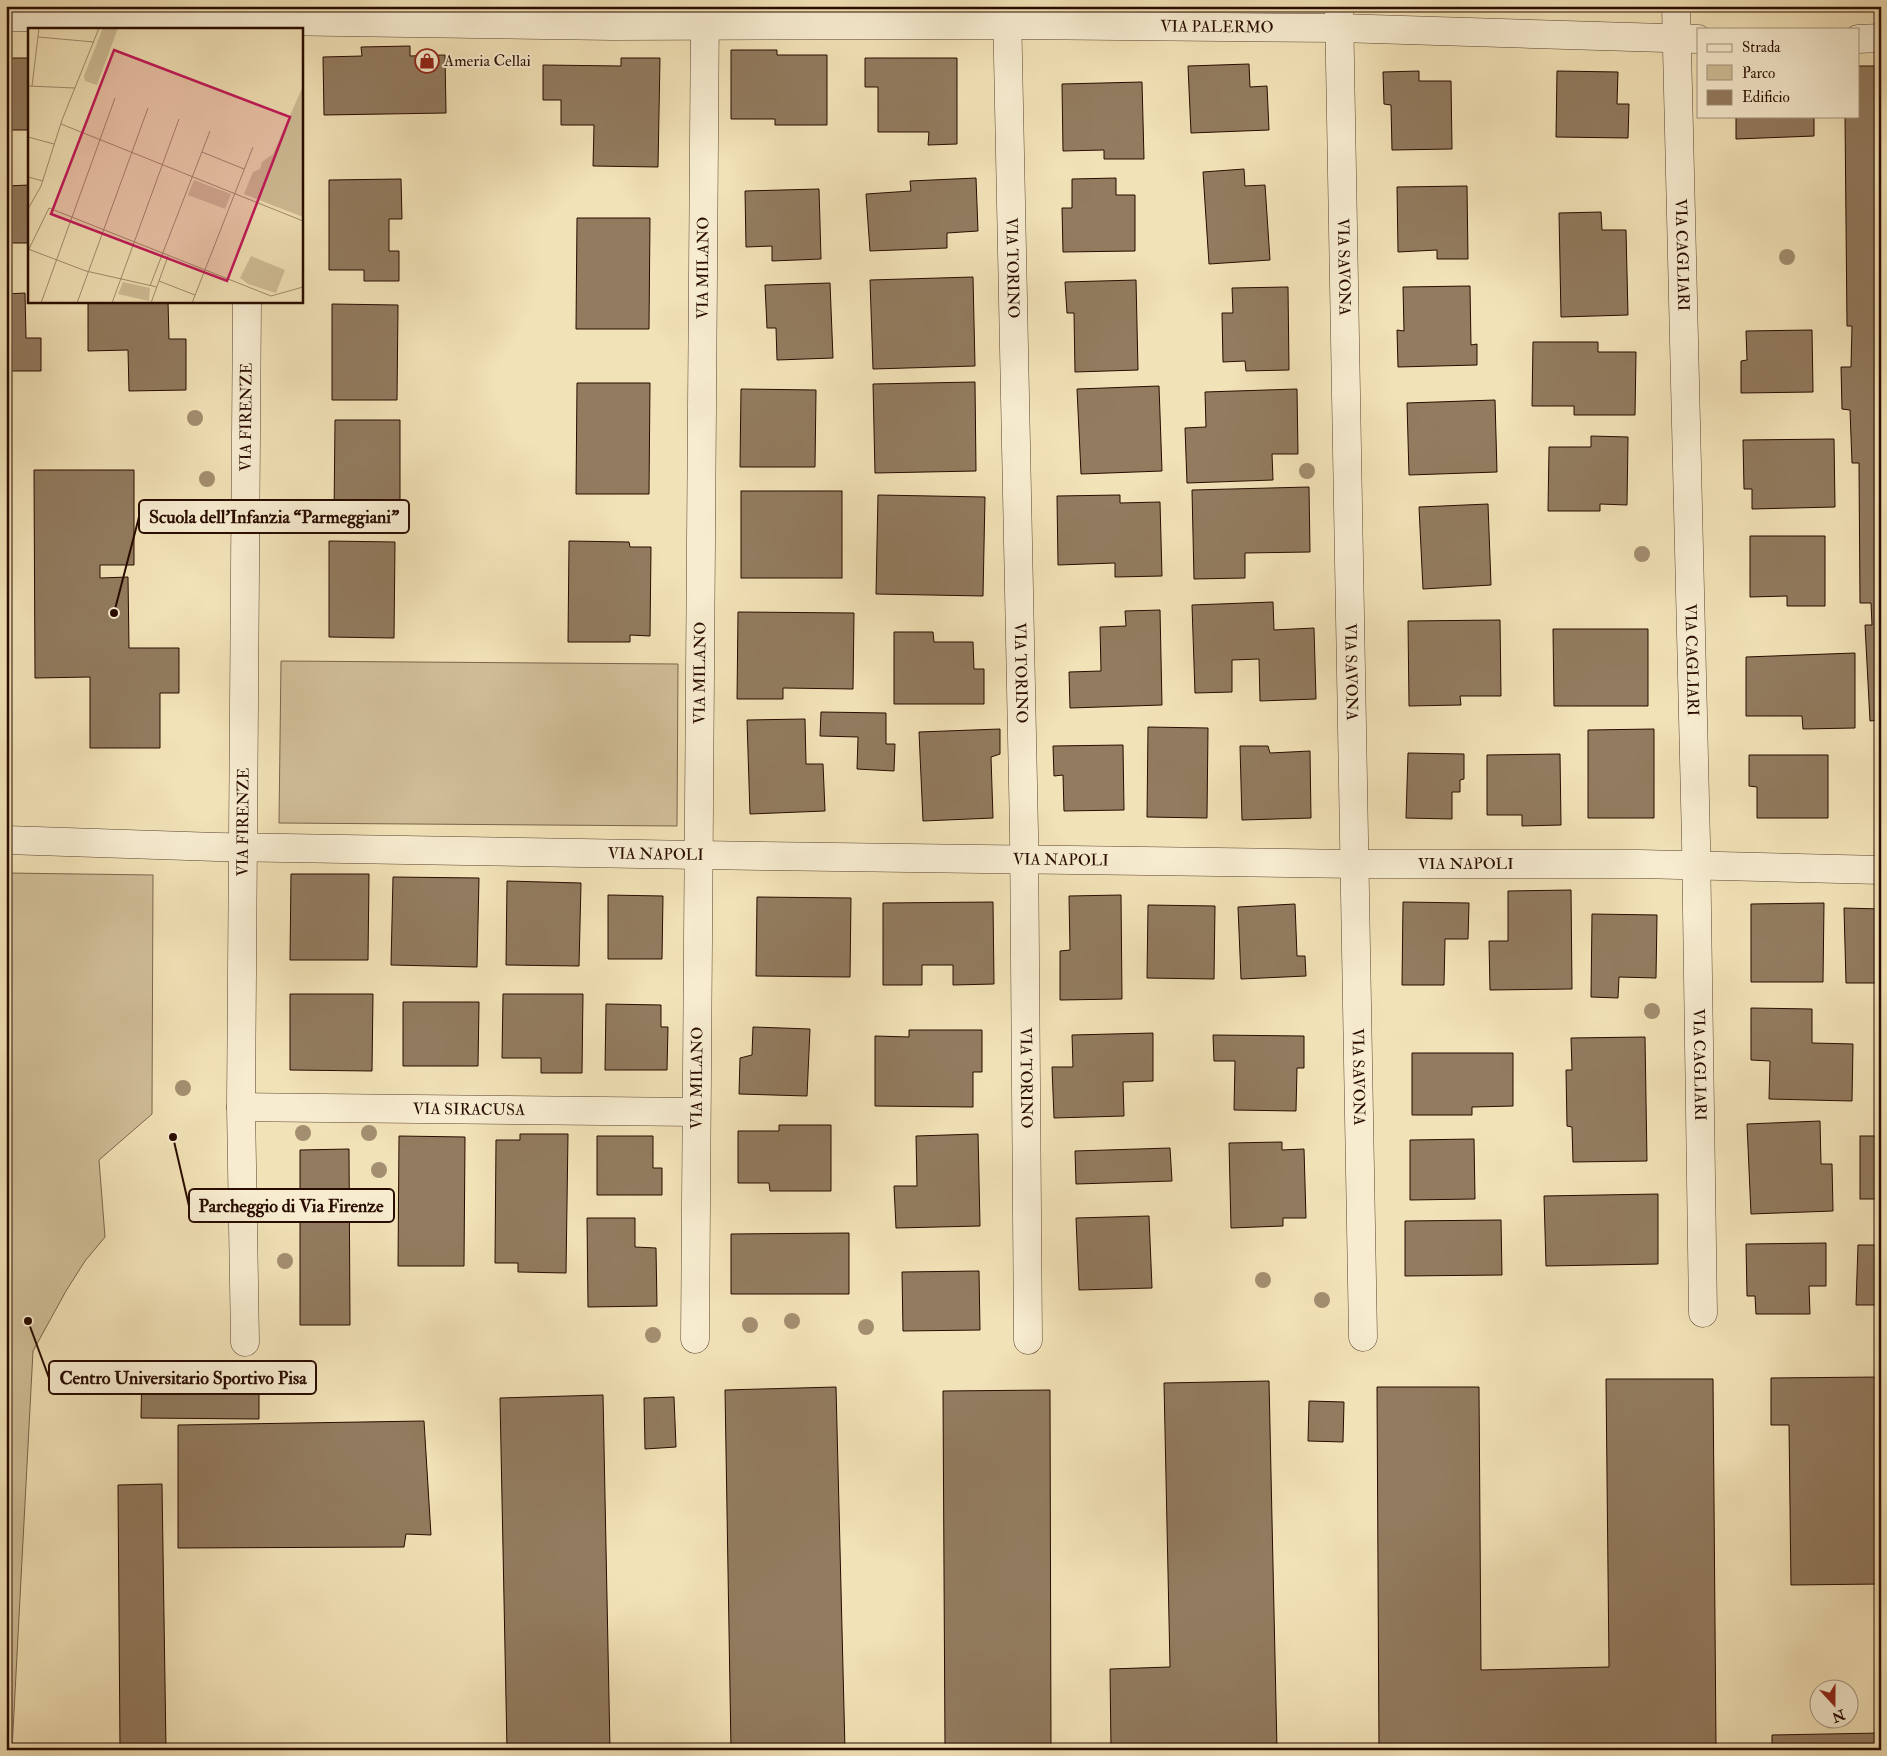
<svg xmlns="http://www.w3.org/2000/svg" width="1887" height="1756" font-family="'IM FELL Double Pica',serif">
	<rect width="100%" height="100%" fill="#f2e2b7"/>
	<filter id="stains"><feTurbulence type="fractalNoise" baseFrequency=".004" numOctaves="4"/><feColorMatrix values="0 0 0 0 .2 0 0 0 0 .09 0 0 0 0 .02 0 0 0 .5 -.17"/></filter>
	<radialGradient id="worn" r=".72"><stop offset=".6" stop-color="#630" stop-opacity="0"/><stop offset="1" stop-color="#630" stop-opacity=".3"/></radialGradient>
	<g fill="#d0be98" stroke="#7c654c">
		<path d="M281,661l397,3 -1,162 -398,-3z"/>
		<path d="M6,873l147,2 -1,239 -53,46 6,77 -20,24 -19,30 -33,60 -21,399h-6z"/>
	</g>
	<g fill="#927b5f" stroke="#290c00">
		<rect x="1733" y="6" width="108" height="4"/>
		<path d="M410,46v10l35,-1 1,58 -122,2 -1,-58 39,-1 -1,-9z"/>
		<path d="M731,50h46v5h50v70h-52v-6h-44z"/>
		<rect x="6" y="58" width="23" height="72"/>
		<path d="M621,58h39l-2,109 -65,-1 1,-41h-33v-25h-18v-35l78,1z"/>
		<path d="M865,58h92v86l-29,1 1,-13h-51v-45h-13z"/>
		<path d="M1249,64l1,23 17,-1 2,44 -78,3 -3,-67z"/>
		<path d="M1858,66h23v654l-11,1 -5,-96h7l-1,-22h-11l-1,-140h-7l-2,-53 -8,-1 -1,-42h10l1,-41h-5l-2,-210h13z"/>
		<path d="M1419,71v10h32l1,68 -60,1 -1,-45 -7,-1 -1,-32z"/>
		<path d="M1557,71l61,1 -1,32h12l-1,34 -72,-1z"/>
		<path d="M1142,82l2,77h-40v-9l-41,1 -1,-67z"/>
		<path d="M1736,116h78v20l-78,3z"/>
		<path d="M1244,169l1,17 20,-1 5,75 -61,4 -6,-92z"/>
		<path d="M976,178l2,53 -31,2v15l-77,3 -4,-57 45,-3 -1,-10z"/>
		<path d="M1116,178v17h19v56l-72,1 -1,-44h10v-29z"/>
		<path d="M401,179l1,40h-13v32h10v30h-35v-11h-35v-90z"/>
		<path d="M29,185v58h-23v-57z"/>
		<path d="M1467,186l1,73h-31v-9l-39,2 -1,-65z"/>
		<path d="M819,189l2,70 -49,2v-15l-26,1 -1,-56z"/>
		<path d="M1601,212l1,18h24l2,85 -67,2 -2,-104z"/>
		<path d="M577,218h73l-1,111h-73z"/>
		<path d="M973,277l2,89 -102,3 -3,-89z"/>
		<path d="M1136,280l2,90 -63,2 -1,-59h-7l-2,-31z"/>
		<path d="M830,283l3,75 -56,2 -1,-32h-9l-2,-43z"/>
		<path d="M1470,286l1,59 6,-1v21l-79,2 -1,-37 7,1 -1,-44z"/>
		<path d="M1288,287l1,83 -43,1 -1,-10 -22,1 -1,-49h11l-1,-25z"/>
		<path d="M25,293l1,45h15v33h-35v-77z"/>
		<path d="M88,301h80l1,38h17v51l-57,1 -1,-41 -40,1z"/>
		<path d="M332,304l66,1 -1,95h-65z"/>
		<path d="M1812,330l1,62 -72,1v-32l6,-1 -1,-29z"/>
		<path d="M1533,342h65v10h38l-1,63h-61v-9h-42z"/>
		<path d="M975,382l1,89 -101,2 -2,-89z"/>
		<path d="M577,383h73l-1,111h-73z"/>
		<path d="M1159,386l3,85 -81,3 -4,-85z"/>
		<path d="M741,389l75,1 -1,77h-75z"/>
		<path d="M1297,389l1,65h-26l1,26 -86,3 -2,-55 21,-1 -1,-35z"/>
		<path d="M1495,400l2,72 -88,3 -2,-72z"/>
		<path d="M335,420h65v96h-66z"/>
		<path d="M1591,436l37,1 -1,68 -27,-1v7h-52l1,-64h42z"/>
		<path d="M1834,439l1,68 -83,2v-20h-8l-1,-49z"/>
		<path d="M34,470h100v95h-34v13l28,-1 1,71h50v45h-19v55h-70v-71l-55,1z"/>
		<path d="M1309,487l1,65 -65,1v25l-51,1 -2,-89z"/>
		<rect x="741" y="491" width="101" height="87"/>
		<path d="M878,495l107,2 -2,99 -107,-2z"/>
		<path d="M1120,495v8l40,-1 2,74 -47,1v-14l-57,2 -1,-69z"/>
		<path d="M1488,504l3,81 -68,4 -4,-82z"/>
		<path d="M1750,536h75v70h-38v-10l-37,1z"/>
		<path d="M329,541l66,1 -1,96 -65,-1z"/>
		<path d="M569,541l60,1 1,5h21l-1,89 -20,-1v7h-62z"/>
		<path d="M1273,602l1,28 40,-2 2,71 -56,2 -1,-42 -27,1v32l-37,1 -3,-88z"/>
		<path d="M1160,610l2,95 -92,3 -1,-36 32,-1 -1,-44 26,-1 -1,-15z"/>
		<path d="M738,612l116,1 -1,76 -70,-1v11h-46z"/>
		<path d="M1500,620l1,76h-41l1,9 -52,1 -1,-85z"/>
		<path d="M1553,629h95v77h-94z"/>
		<path d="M894,632h39l1,10h39l1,27h10v35h-90z"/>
		<path d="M1855,653v75l-52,1 -1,-13h-56v-59z"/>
		<path d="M821,712l65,1v31h9l-1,27 -37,-2 1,-32 -38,-1z"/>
		<path d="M805,719l1,45h17l2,47 -75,3 -3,-94z"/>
		<path d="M1148,727l60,1 -1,90 -60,-1z"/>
		<path d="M1000,729v25l-9,3 2,61 -70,3 -4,-89z"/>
		<path d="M1654,729v89h-66v-88z"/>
		<path d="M1123,745l1,65 -60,1 -1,-36 -9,1 -1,-30z"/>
		<path d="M1240,746h28l2,7 40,-2 1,67 -69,2z"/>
		<path d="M1408,753l56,1v25l-4,1v12h-8v27l-46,-1z"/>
		<path d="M1560,754l1,71 -39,1v-11h-35v-60z"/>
		<path d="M1749,755h79v63h-71v-31l-8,-1z"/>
		<path d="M291,874h78l-1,86h-78z"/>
		<path d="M393,877l86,1 -2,89 -86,-2z"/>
		<path d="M507,881l74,2 -2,83 -73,-1z"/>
		<path d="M1571,890l1,99 -82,1 -1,-49h19v-50z"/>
		<path d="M608,895l55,1 -1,63h-54z"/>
		<path d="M1121,895l1,104 -62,1v-49l10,-1 -1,-54z"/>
		<path d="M757,897l94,1 -1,79 -94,-1z"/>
		<path d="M993,902l1,82 -41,1v-20h-31v20h-39v-82z"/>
		<path d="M1403,902l66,1 -1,36h-23l-1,46h-42z"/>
		<path d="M1824,903l-1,79h-72v-78z"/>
		<path d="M1295,904l2,52h8l1,20 -65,3 -3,-72z"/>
		<path d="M1148,905l67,1 -1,73 -67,-1z"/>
		<path d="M1844,908l37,1v74h-35z"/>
		<path d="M1592,914l65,1 -1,63 -37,-1 -1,21 -27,-1z"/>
		<path d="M290,994h83l-1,77 -82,-1z"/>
		<path d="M503,994h80l-1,79h-41v-15h-39z"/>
		<path d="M403,1002h76l-1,64h-75z"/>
		<path d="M606,1004l55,1v22h7l-1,43h-62z"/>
		<path d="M1751,1008l61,1v34l41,1 -1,57 -83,-2 1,-38 -19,-1z"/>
		<path d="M753,1027l57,2 -3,67 -68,-2 1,-36 12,-3z"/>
		<path d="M909,1030h73v42h-9v35l-98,-1v-70l34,1z"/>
		<path d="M1153,1033v48l-30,1 1,34 -70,2 -2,-51h21l-1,-32z"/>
		<path d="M1213,1035l91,1v32h-7l-1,43 -62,-1 1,-49h-21z"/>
		<path d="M1645,1037l2,124 -74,1 -1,-35 -5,-1 -1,-56h6l-1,-32z"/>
		<path d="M1412,1053h101v53l-41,1v8h-60z"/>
		<path d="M1820,1121l1,43h11l1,47 -82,3 -4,-90z"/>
		<path d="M779,1125h52v66h-61l-1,-8h-31v-52h41z"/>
		<path d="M520,1134h48l-2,139 -48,-1v-9h-23l1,-123h24z"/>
		<path d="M978,1134l2,92 -84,2 -2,-42h23l-1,-50z"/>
		<path d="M399,1136l66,1 -1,129h-66z"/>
		<path d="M597,1136h56v32h9v27h-65z"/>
		<rect x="1860" y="1136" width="21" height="63"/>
		<path d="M1474,1139l1,60 -65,1v-60z"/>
		<path d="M1282,1142v8l22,-1 2,69h-23v8l-52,2 -2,-85z"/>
		<path d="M1170,1148l2,33 -96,3 -1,-33z"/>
		<path d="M349,1149l1,176h-50v-175z"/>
		<path d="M1658,1194v70l-112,2 -2,-70z"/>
		<path d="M1149,1216l3,72 -73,2 -3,-72z"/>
		<path d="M587,1218h48v29l21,1 1,58 -69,1z"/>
		<path d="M1501,1220l1,55 -97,1v-55z"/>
		<path d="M849,1233v61h-118v-60z"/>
		<path d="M1826,1243v43h-17l1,28h-54l-1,-18h-8l-1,-52z"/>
		<path d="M1858,1245h23v60h-25z"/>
		<path d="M979,1271l1,59 -77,1 -1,-59z"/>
		<path d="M142,1363l117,1v55l-118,-1z"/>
		<path d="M1881,1377v207l-90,1 -2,-160h-18v-47z"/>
		<path d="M1606,1379h107l3,368 -337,3 -2,-363h102l2,283 128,-3z"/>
		<path d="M1269,1381l8,369h-166l-1,-81 60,-2 -6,-284z"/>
		<path d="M836,1387l9,363h-114l-6,-360z"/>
		<path d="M1050,1390l1,360h-106l-2,-359z"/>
		<path d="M603,1395l7,355h-103l-7,-352z"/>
		<path d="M674,1397l2,50 -31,2 -1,-51z"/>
		<path d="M1309,1401l35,1 -1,40 -35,-1z"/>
		<path d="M424,1421l7,114 -25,-1 -2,13 -226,1v-123z"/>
		<path d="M162,1484l4,266h-46l-2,-265z"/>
		<path d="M1881,1733v17h-109v-15z"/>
	</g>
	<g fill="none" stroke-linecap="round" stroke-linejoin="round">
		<g stroke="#5b422e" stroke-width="29">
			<g id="minor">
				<path id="s1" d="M1339,6l24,1331"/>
				<path id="s2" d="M1676,6l20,836 7,471"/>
				<path id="s3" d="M1007,8l17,825 4,507"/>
				<path id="s4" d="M6,17l607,9 394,-1 332,3 359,11"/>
				<path d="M1858,39l23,-1"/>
				<path id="s5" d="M6,840l211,7 481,8 657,9h285l241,6"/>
				<path id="s6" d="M241,1107l454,5"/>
				<path id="s7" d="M695,1339l10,-1331"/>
				<path id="s8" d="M245,1342l-4,-235 6,-806"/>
			</g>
		</g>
		<use href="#minor" stroke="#f7ecd0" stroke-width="28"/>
	</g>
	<g fill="#a38e70">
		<circle cx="1787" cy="257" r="8"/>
		<circle cx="195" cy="418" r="8"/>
		<circle cx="1307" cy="471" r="8"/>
		<circle cx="207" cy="479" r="8"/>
		<circle cx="1642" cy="554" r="8"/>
		<circle cx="1652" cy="1011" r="8"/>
		<circle cx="183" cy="1088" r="8"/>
		<circle cx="303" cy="1133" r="8"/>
		<circle cx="369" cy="1133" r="8"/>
		<circle cx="379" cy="1170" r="8"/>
		<circle cx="285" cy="1261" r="8"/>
		<circle cx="1263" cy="1280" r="8"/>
		<circle cx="1322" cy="1300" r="8"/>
		<circle cx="792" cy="1321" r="8"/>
		<circle cx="750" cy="1325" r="8"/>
		<circle cx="866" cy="1327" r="8"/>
		<circle cx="653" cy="1335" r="8"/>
	</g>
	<defs>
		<g id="shop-ring" transform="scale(1.25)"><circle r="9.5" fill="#f7ecd0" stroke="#8f2418" stroke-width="1.5"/><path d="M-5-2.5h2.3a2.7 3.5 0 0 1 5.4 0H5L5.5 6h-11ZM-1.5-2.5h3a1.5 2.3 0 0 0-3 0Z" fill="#8f2418"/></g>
	</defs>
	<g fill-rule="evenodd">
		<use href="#shop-ring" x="427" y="61"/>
	</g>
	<g text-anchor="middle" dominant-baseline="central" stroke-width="4" stroke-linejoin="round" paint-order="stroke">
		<g font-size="16" fill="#290c00" stroke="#f7ecd0">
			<text stroke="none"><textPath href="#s4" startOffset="1211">VIA PALERMO</textPath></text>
			<text stroke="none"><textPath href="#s2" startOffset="249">VIA CAGLIARI</textPath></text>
			<text stroke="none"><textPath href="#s7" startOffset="1071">VIA MILANO</textPath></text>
			<text stroke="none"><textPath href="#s1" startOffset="261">VIA SAVONA</textPath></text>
			<text stroke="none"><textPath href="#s3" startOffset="260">VIA TORINO</textPath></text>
			<text stroke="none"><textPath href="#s8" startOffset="925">VIA FIRENZE</textPath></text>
			<text stroke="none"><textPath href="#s2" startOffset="654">VIA CAGLIARI</textPath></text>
			<text stroke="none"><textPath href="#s7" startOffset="666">VIA MILANO</textPath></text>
			<text stroke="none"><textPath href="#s1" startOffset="666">VIA SAVONA</textPath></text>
			<text stroke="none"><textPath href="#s3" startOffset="665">VIA TORINO</textPath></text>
			<text stroke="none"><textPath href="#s8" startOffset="520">VIA FIRENZE</textPath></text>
			<text stroke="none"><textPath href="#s5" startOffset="650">VIA NAPOLI</textPath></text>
			<text stroke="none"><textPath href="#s5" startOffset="1055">VIA NAPOLI</textPath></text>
			<text stroke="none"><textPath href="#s5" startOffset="1460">VIA NAPOLI</textPath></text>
			<text stroke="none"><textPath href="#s2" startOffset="1059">VIA CAGLIARI</textPath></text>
			<text stroke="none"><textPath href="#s7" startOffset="261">VIA MILANO</textPath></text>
			<text stroke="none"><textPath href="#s1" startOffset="1071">VIA SAVONA</textPath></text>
			<text stroke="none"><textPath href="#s3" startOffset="1070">VIA TORINO</textPath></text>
			<text stroke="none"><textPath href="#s6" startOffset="228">VIA SIRACUSA</textPath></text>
		</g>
		<g font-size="16" fill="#290c00" stroke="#f7ecd0" text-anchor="start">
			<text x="444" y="61">Ameria Cellai</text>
		</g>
	</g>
	<g transform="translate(28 28)">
		<rect width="275" height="275" fill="#f2e2b7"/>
		<path d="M75,0h15l-21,57 -12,-4 -1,-5zM275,58v131l-59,-23 9,-22 7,-3 2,-7 11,-8zM166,152l37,14 -6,15 -37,-14zM223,228l34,14 -9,23 -28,-9 -8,-6zM95,254l27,6 -1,13 -31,-7z" fill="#d0be98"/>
		<path fill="none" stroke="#a28c6e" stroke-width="1" d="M10,9l56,5M0,58l47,2M4,58l7,-58M33,96l242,97M0,109l26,7M174,124l42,17M0,149l15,4M0,181l13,-23 21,-66 37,-92M0,221l58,22 71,16M0,223l21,-43 222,88 32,-9M131,253l36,14M122,258l60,-155M13,275l74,-205M49,275l71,-195M84,275l67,-184M123,275l17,-47M164,275l61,-156"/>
		<path fill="#c2185b" fill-opacity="0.15" stroke="#c2185b" stroke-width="2.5" d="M86,22l176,67 -63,164 -176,-67z"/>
		<rect width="275" height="275" fill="none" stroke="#290c00" stroke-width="2.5"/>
	</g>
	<path fill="none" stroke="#290c00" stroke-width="2" d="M114 613L139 517M173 1137L189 1206M28 1321L49 1378"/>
	<g fill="#290c00" stroke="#f7ecd0" stroke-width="2">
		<circle cx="114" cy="613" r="5"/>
		<circle cx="173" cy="1137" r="5"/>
		<circle cx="28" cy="1321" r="5"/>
	</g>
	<g fill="#f7ecd0" stroke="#290c00" stroke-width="2">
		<rect x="139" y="500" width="270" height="33" rx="5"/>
		<rect x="189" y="1189" width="205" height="33" rx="5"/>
		<rect x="49" y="1361" width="267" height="33" rx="5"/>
	</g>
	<g font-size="18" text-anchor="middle" font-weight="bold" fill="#290c00">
		<text x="274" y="523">Scuola dell’Infanzia “Parmeggiani”</text>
		<text x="291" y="1212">Parcheggio di Via Firenze</text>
		<text x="183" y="1384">Centro Universitario Sportivo Pisa</text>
	</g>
	<rect width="1887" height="1756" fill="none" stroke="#f2e2b7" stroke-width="25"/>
	<rect x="8" y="8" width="1872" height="1741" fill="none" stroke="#290c00" stroke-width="2.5"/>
	<rect x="12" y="12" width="1862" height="1731" fill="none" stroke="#290c00"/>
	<rect x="1697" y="28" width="162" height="90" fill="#f7ecd0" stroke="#a5927d"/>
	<rect x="1707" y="44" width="25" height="8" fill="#f7ecd0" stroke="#a5927d"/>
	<text x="1742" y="52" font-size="15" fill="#290c00">Strada</text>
	<rect x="1707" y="65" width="25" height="15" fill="#d0be98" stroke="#a5927d"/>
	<text x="1742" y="78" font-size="15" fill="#290c00">Parco</text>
	<rect x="1707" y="90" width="25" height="15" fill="#927b5f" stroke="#a5927d"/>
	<text x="1742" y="102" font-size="15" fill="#290c00">Edificio</text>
	<g transform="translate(1834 1704) rotate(159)"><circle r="24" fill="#f7ecd0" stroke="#a5927d"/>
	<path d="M0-4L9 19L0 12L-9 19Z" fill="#8f2418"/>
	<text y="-8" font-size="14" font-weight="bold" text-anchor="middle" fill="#290c00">N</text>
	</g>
	<rect width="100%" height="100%" filter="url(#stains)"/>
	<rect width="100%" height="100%" fill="url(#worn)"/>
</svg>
